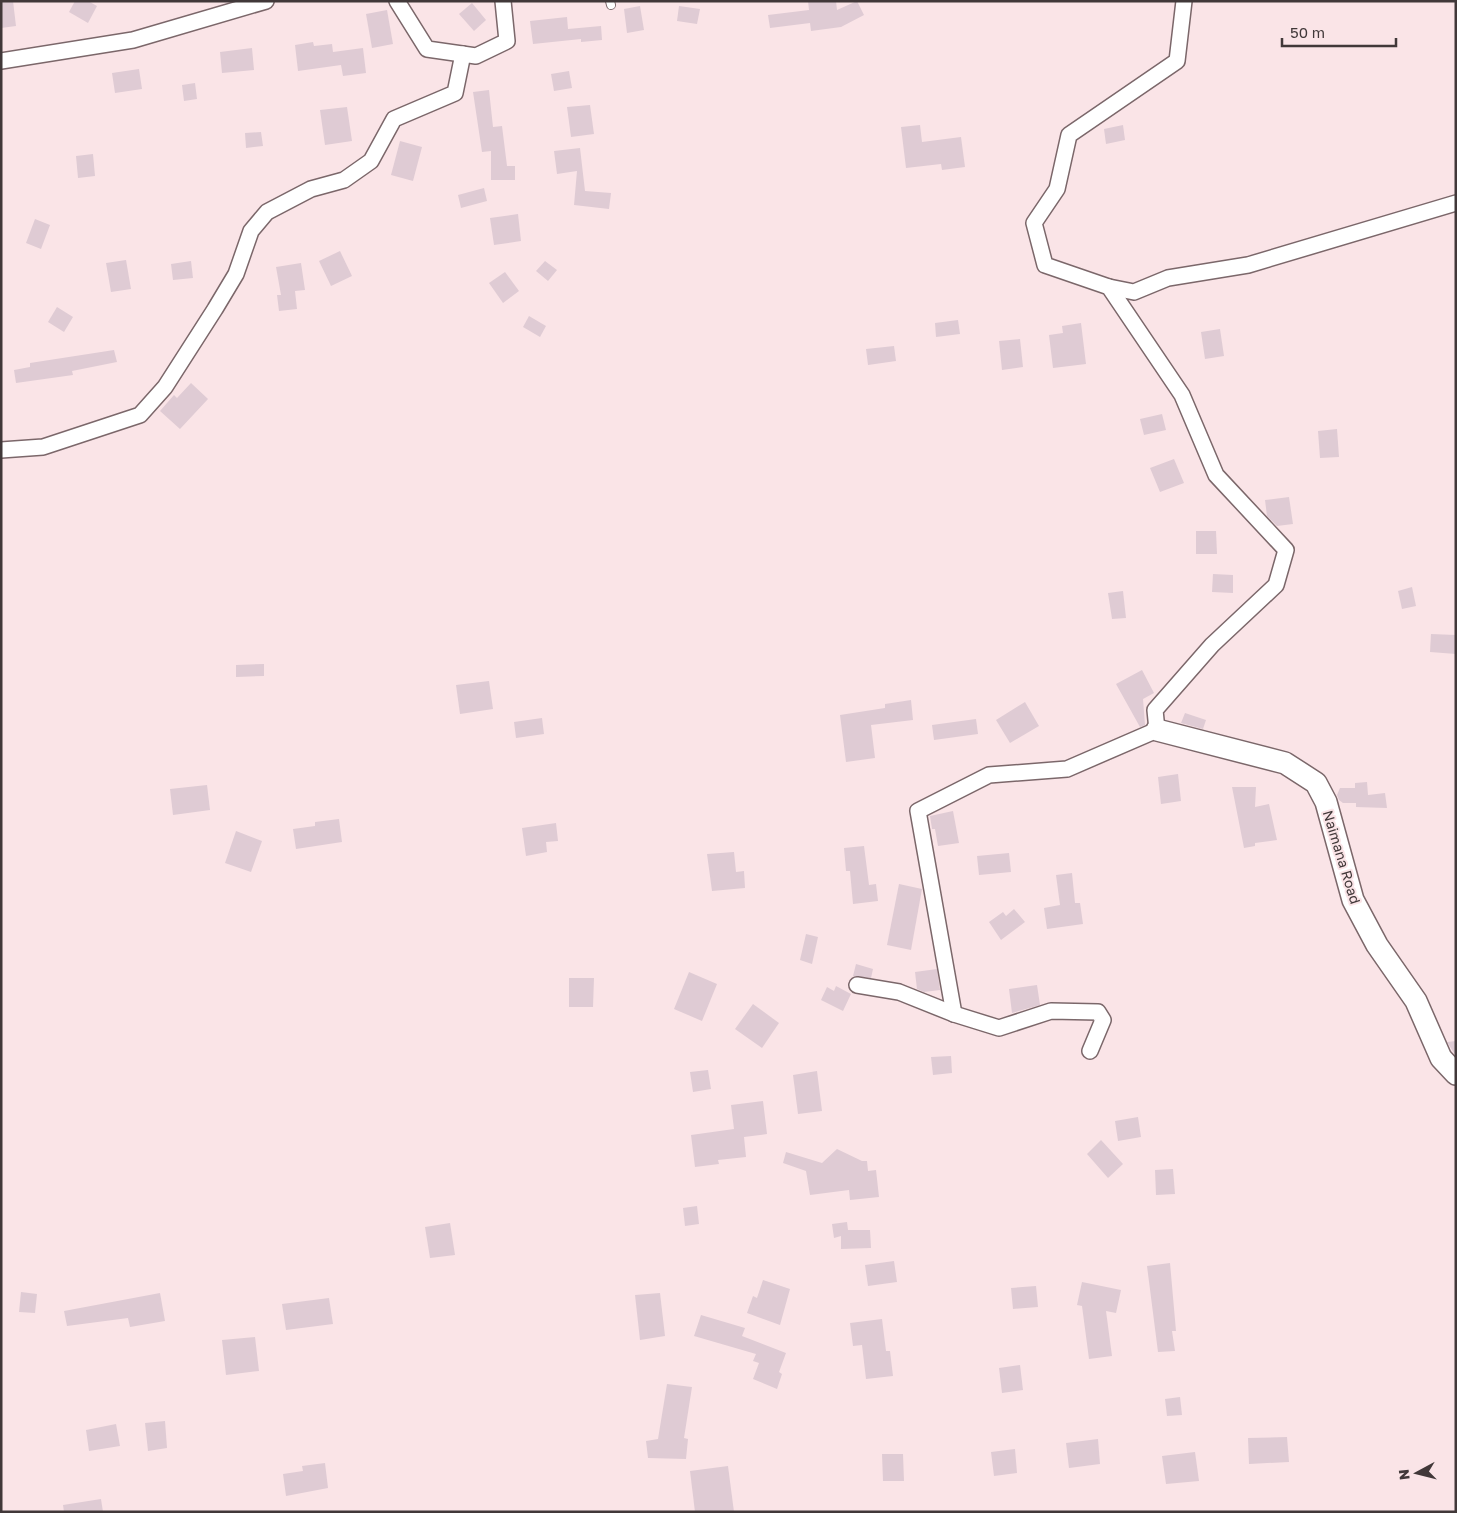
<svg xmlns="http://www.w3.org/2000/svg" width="1457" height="1513" font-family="'Golos Text',sans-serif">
	<rect width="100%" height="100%" fill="#fae4e7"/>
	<g fill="#dfcbd4">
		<path d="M1,1h12l3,25 -15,2z"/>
		<path d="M75,1h13l9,5 -9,17 -19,-11z"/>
		<path d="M808,1h28l1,9 20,-9 7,14 -23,12 -30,4 -1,-8 -40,5 -2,-13 41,-5z"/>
		<path d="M472,3l14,17 -12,11 -15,-17z"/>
		<path d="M640,6l4,24 -17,3 -3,-24z"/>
		<path d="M679,6l21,3 -3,15 -20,-3z"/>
		<path d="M387,10l6,34 -21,4 -6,-34z"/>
		<path d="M567,17l1,12 33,-3 1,14 -21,2v-3l-48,5 -3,-23z"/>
		<path d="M313,42l1,4 18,-2 1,8 30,-4 3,25 -23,3 -2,-11 -43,6 -3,-26z"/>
		<path d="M252,48l2,22 -32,3 -2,-21z"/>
		<path d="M139,69l3,20 -27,4 -3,-20z"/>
		<path d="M569,71l3,17 -18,3 -3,-17z"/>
		<path d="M195,83l2,16 -13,2 -2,-16z"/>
		<path d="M489,90l4,37 9,-1 5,40h8v14h-24v-29l-9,1 -9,-60z"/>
		<path d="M590,105l4,29 -23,3 -4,-30z"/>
		<path d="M347,107l5,34 -27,4 -5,-35z"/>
		<path d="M920,125l2,17 39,-5 4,30 -23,3 -1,-6 -35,4 -5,-41z"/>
		<path d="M1123,125l2,15 -19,4 -2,-15z"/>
		<path d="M261,132l2,14 -17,2 -1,-15z"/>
		<path d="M400,141l22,6 -9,34 -22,-6z"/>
		<path d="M580,148l5,43 26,2 -2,16 -35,-4 3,-34 -20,3 -3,-23z"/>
		<path d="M93,154l2,22 -17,2 -2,-22z"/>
		<path d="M484,188l3,13 -26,7 -3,-13z"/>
		<path d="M518,214l3,27 -27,4 -4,-27z"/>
		<path d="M35,219l15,6 -9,24 -15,-6z"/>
		<path d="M340,251l12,25 -21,10 -12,-25z"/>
		<path d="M126,260l5,29 -20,3 -5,-29z"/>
		<path d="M191,261l2,17 -20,2 -2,-16z"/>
		<path d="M545,261l12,9 -9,11 -12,-10z"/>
		<path d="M301,263l4,27 -10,1 2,18 -18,2 -2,-16h4l-5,-28z"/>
		<path d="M505,272l14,19 -16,12 -14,-20z"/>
		<path d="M57,307l16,10 -9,15 -16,-10z"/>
		<path d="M529,316l17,10 -6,11 -17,-10z"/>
		<path d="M958,320l2,14 -24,3 -1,-14z"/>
		<path d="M1081,323l5,41 -33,4 -4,-33 14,-2 -1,-7z"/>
		<path d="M1220,329l4,27 -19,3 -4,-27z"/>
		<path d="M1020,339l3,28 -21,3 -3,-29z"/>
		<path d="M894,346l2,15 -28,4 -2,-16z"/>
		<path d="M114,350l3,12 -45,9 1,4 -57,8 -2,-13 16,-3v-4z"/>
		<path d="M191,383l17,16 -28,30 -20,-18 14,-16 3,3z"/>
		<path d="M1162,414l4,16 -22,5 -4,-16z"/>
		<path d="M1337,429l2,28 -19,1 -2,-27z"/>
		<path d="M1174,459l10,24 -24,9 -10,-24z"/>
		<path d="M1289,497l4,27 -16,2 -10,-10 -2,-16z"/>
		<path d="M1196,531h20l1,23h-21z"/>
		<path d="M1213,574l20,1v18l-21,-1z"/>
		<path d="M1412,587l4,19 -14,3 -4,-18z"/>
		<path d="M1123,591l3,27 -14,1 -4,-26z"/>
		<path d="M1431,634l25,1v19l-26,-2z"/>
		<path d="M264,664v12l-28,1v-12z"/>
		<path d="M1142,670l12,23 -11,6 2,26 -5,2 -24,-43z"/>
		<path d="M489,681l4,28 -33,5 -4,-29z"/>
		<path d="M911,700l2,20 -42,5 4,33 -29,4 -6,-47 45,-7v-4z"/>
		<path d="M1025,702l14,24 -29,17 -14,-23z"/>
		<path d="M1185,713l21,7 -3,9 -22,-6z"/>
		<path d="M542,718l2,16 -28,4 -2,-16z"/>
		<path d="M976,719l2,15 -44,6 -2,-15z"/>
		<path d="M1178,774l3,27 -20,3 -3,-27z"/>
		<path d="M1367,782l1,13 17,-2 2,15 -31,-1v-4h-13l-4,-3 -2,-5 3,-7h15v-5z"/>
		<path d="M207,785l3,25 -37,5 -3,-26z"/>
		<path d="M1232,787h24l-1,20 14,-3 8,36 -22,3v3l-11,2z"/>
		<path d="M953,811l6,32 -21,3 -3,-17h-3l-2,-13z"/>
		<path d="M339,819l3,23 -46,7 -3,-20 22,-3v-4z"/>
		<path d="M556,823l2,18 -12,1 1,10 -21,4 -4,-28z"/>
		<path d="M236,831l26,10 -11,31 -26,-9z"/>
		<path d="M864,846l5,39 7,-1 2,17 -25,3 -3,-33h-4l-2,-23z"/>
		<path d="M734,852l2,20 8,-1 1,17 -33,3 -5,-37z"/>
		<path d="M1009,853l2,19 -32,3 -2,-19z"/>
		<path d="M1072,873l3,30h5l3,21 -36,5 -3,-21 16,-3 -4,-30z"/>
		<path d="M899,884l23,5 -11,61 -24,-5z"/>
		<path d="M1014,909l11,13 -24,18 -12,-18 14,-10 3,4z"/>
		<path d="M806,934l12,3 -6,27 -12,-4z"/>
		<path d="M856,964l17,5 -2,9 -18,-2z"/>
		<path d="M937,969l3,21 -16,2 -7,-3 -2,-17z"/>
		<path d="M689,972l28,12 -15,37 -28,-12z"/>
		<path d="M569,978h25l-1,29h-24z"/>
		<path d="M1037,985l3,20 -28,8 -3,-24z"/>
		<path d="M836,986l15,8 -8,17 -22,-11 6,-13 7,4z"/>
		<path d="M753,1004l26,19 -17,25 -27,-19z"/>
		<path d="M1456,1041v12h-2l-7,-11z"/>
		<path d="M951,1056l1,17 -19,2 -2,-18z"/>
		<path d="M708,1070l3,19 -18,3 -3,-20z"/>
		<path d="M817,1071l5,40 -24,3 -5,-39z"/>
		<path d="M763,1101l4,33 -23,3 2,20 -28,3 1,4 -24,3 -4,-32 43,-6 -3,-24z"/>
		<path d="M1138,1117l3,20 -23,4 -3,-20z"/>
		<path d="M1101,1140l22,24 -15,14 -21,-24z"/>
		<path d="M837,1149l25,12h5l1,10 8,-1 3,27 -29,3 -1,-10 -39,5 -4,-24 -23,-8 3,-11 36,11z"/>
		<path d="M1173,1169l2,25 -19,1 -1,-25z"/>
		<path d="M697,1206l2,18 -14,2 -2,-18z"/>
		<path d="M847,1222l1,8h22l1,18 -30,1v-13l-7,2 -2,-14z"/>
		<path d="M450,1223l5,32 -25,3 -5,-31z"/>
		<path d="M894,1261l3,21 -29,4 -3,-21z"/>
		<path d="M1170,1263l6,68h-4l3,20 -17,1 -11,-86z"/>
		<path d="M763,1280l27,9 -10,36 -33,-12 6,-17 4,2z"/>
		<path d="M1082,1282l39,8 -5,23 -10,-2 6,45 -23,3 -7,-53 -5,-1z"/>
		<path d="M1036,1286l2,21 -25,2 -2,-21z"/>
		<path d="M21,1292l16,2 -2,19 -16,-1z"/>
		<path d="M160,1293l5,28 -35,6 -2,-9 -61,8 -3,-15z"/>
		<path d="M660,1293l5,43 -25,4 -5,-45z"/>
		<path d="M329,1298l4,26 -47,6 -4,-26z"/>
		<path d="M701,1315l44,13 -3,8 44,17 -7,19 3,2 -5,15 -24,-10 6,-16 -6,-2 3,-7 -62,-18z"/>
		<path d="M882,1319l4,32h4l3,25 -27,3 -4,-34 -9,1 -3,-23z"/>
		<path d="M255,1337l4,34 -33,4 -4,-35z"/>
		<path d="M1020,1365l3,25 -21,3 -3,-25z"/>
		<path d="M667,1384l25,3 -8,51 4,1 -2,20 -38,-1 -2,-17 12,-2z"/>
		<path d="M1180,1397l2,18 -15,1 -2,-17z"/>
		<path d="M165,1421l2,27 -19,3 -3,-28z"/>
		<path d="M116,1424l4,22 -31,5 -3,-21z"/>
		<path d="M1287,1437l2,25 -40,2 -1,-26z"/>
		<path d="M1098,1439l2,25 -31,4 -3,-25z"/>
		<path d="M1015,1449l2,24 -23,3 -3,-24z"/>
		<path d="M1195,1452l4,29 -33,3 -4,-28z"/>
		<path d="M882,1454h21l1,27h-21z"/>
		<path d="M325,1463l3,25 -42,8 -3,-22 20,-3 -1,-5z"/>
		<path d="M728,1466l6,46h-39l-5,-41z"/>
		<path d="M101,1499l2,13h-39l-1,-7z"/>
	</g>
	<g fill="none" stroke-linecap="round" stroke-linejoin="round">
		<g stroke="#7b676a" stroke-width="10">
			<path id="lane" d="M610,1l1,4"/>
		</g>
		<g stroke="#7b676a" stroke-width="18">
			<g id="street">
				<path d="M397,1l30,48 49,7 31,-15 -4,-40"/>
				<path d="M1,61l132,-21 133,-39"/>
				<path d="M1109,287l25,5 34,-14 80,-13 208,-62"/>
				<path d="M1,450l42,-3 97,-32 25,-28 50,-78 21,-35 15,-43 16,-19 44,-23 33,-9 27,-19 23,-42 61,-26 8,-39"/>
				<path d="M857,985l42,7 55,22 45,14 52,-17 47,1 5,8 -13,31"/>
				<path d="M954,1014l-36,-203 71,-36 78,-6 90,-39 -2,-20 57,-65 64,-60 10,-35 -70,-75 -34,-80 -73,-108 -64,-22 -11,-42 23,-34 12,-54 108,-74 7,-60"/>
			</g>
		</g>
		<g stroke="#7b676a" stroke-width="24">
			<path id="secondary" d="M1157,730l128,33 31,20 10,19 27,98 24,45 39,56 25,57 15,16"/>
		</g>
		<use href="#lane" stroke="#fff" stroke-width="8"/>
		<use href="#street" stroke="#fff" stroke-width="15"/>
		<use href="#secondary" stroke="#fff" stroke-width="21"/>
	</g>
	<g text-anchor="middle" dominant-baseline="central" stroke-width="4" stroke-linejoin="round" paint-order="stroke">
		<g font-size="14" fill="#413839" stroke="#fae4e7">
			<text transform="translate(1342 857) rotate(73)">Naimana Road</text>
		</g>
	</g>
	<rect width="1457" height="1513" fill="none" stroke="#413839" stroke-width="5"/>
	<g transform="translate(1417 1473) rotate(263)" stroke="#fae4e7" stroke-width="4" paint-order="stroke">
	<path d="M0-4L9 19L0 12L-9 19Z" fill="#413839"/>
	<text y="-8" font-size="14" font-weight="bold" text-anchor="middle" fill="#413839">N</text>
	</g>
	<path d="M1282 38v8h114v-8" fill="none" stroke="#413839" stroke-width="2.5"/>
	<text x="1290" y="38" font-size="15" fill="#413839" stroke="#fae4e7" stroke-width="4" paint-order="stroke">50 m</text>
</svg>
